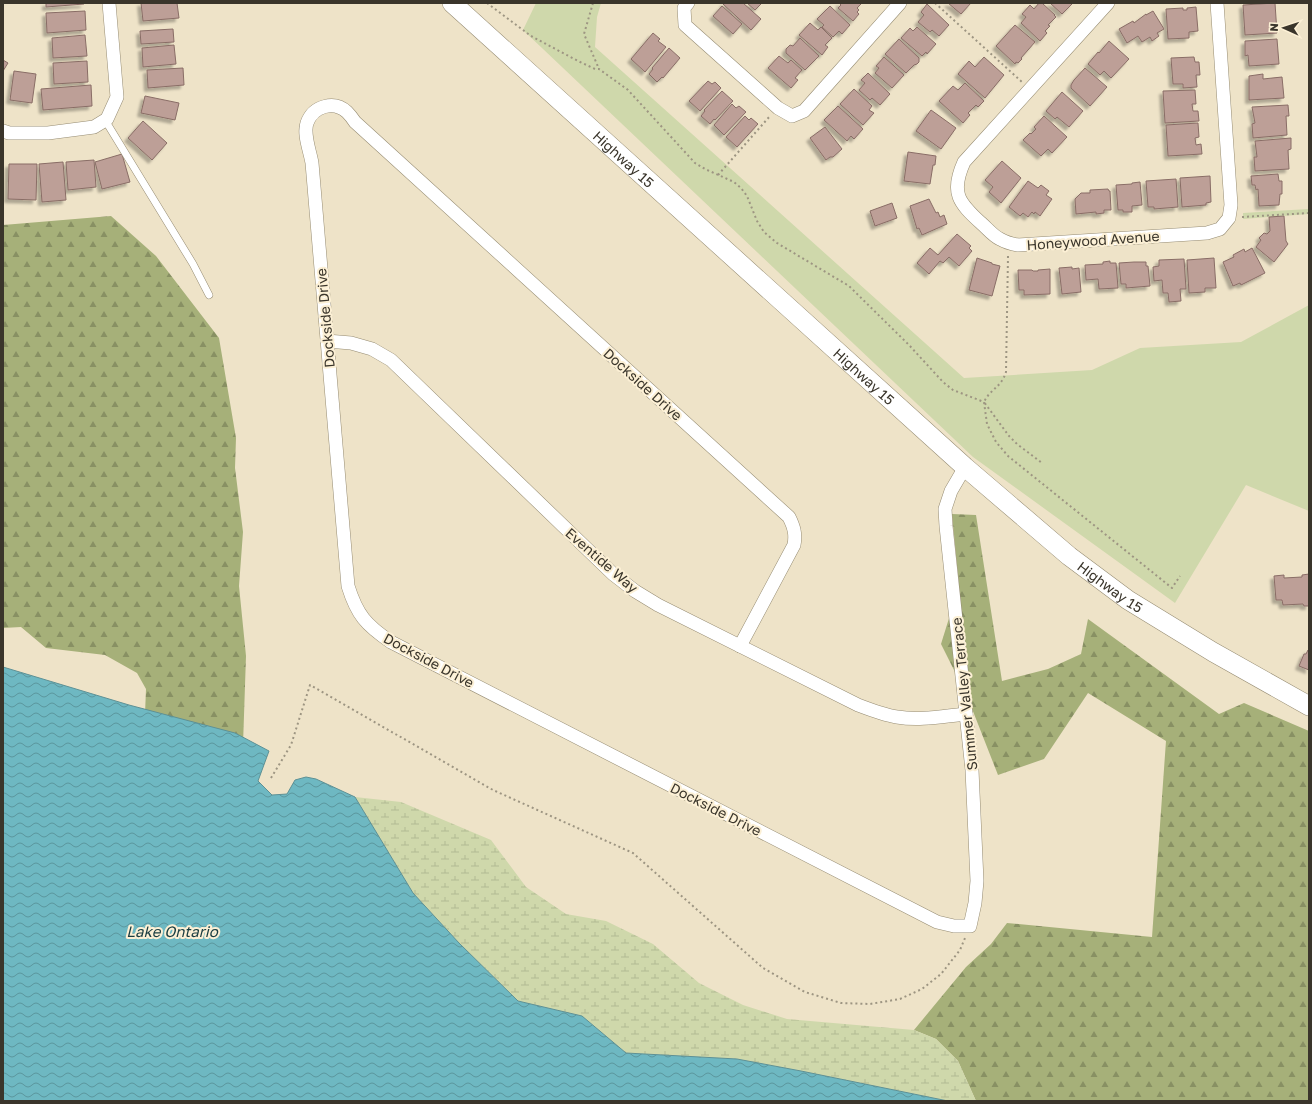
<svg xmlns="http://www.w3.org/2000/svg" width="1312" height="1104" font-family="'Golos Text',sans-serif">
	<defs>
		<pattern id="forest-firs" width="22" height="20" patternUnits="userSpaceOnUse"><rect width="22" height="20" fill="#a6b079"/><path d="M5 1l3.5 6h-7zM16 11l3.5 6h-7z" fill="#889063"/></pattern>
		<pattern id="wetland-marsh" width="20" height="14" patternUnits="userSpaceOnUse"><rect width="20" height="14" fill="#cfd8ab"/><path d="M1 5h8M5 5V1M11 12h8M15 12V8" fill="none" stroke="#b2ba93"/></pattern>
		<pattern id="water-waves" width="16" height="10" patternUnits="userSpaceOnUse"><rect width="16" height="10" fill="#6eb8c2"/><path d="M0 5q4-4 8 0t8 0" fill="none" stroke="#5b969e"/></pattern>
		<filter id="shadow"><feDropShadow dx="-3.5" dy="3.5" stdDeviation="1" flood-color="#0004"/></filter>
	</defs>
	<rect width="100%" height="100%" fill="#eee3c8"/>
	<g fill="#cfd8ab">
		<path d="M536,3h65l-4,14 -2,30 369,331 128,-8 48,-22 101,-6 68,-37v206l-63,-26 -71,118 -202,-146 -450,-427z"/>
		<path d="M1309,209v5l-66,5v-6z"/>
	</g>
	<g fill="url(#forest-firs)">
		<path d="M111,216l45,40 63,82 17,100 -1,30 8,64 -4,54 7,70 -3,89 -98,-31 1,-25 -9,-16 -32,-18 -59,-7 -25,-21 -18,1v-403z"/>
		<path d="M952,514l24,1 26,166 46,-12 33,-15 7,-35 131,95 25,-11 65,28v370h-333l-18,-40 -22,-22 -22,-9 52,-63 25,-23 16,-21 145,14 14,-196 -78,-48 -44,66 -46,16 -31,-79 -26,-52 18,-58z"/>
	</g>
	<path fill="url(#wetland-marsh)" d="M355,797l46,5 90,38 35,47 40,27 40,7 47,23 46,39 44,22 44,14 127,11 22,9 22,22 18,40h-28l-147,-30 -64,-12 -111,-6 -44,-37 -64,-15 -59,-58 -46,-50z"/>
	<path fill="url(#water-waves)" stroke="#5e9195" d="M3,667l126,38 106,28 34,18 -11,30 14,14 15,-1 8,-14 11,-3 10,2 39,18 58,96 46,50 59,58 64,15 44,37 111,6 64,12 147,30h-945z"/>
	<g fill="#bd9f97" stroke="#896d66" filter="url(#shadow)">
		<path d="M46,3h38v1l-38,3z"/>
		<path d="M141,3h36l2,15 -36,3z"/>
		<path d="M724,3h19l18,16 -10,11 -28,-26z"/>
		<path d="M747,3h15l-7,7z"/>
		<path d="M839,3h23l-5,5 2,2 -2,2 2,2 -6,7 -15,-13 3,-3z"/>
		<path d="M948,3h23l-10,11z"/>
		<path d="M1039,3h3l13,12h-1l2,2 -8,8 2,1 -5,5 2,2 -7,8 -19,-18 5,-6 -4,-3 8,-9 4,4z"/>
		<path d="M1050,3h23l-11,11z"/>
		<path d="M1275,3l2,30 -32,2 -2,-30z"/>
		<path d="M927,4l22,21 -10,11 -7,-6 -2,2 -12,-10 6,-7 -3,-3z"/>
		<path d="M722,6l20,18 -9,10 -20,-18z"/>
		<path d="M830,6l20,19 -8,9 -3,-3 -6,6 -11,-10 2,-2 -7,-6z"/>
		<path d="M1196,7l2,24 -9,1v6l-21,1 -2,-30 17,-1v2h4v-2z"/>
		<path d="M85,11l1,19 -39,3 -1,-20z"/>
		<path d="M1153,11l11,18 -7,4 2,3 -7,5 -2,-4 -8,5 -4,-6 -11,7 -8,-14 14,-8 1,2 12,-9v1z"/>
		<path d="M810,23l8,7 3,-3 11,11 -7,7 3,2 -6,8 -23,-20z"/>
		<path d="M1015,25l20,17 -14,16 1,1 -4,4 -2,-1 -1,2 -19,-18z"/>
		<path d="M917,27l19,17 -9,10 -1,-2 -4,4 -21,-18 9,-10 3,3z"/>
		<path d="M173,29l1,13 -33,2 -1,-13z"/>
		<path d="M653,33l7,6 -2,2 8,6 -21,25 -14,-13z"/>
		<path d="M85,35l2,21 -34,2 -1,-20z"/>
		<path d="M800,38l19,18 -14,14 -19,-17v-4l4,-4 3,1z"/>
		<path d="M899,39l20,19v4l-2,2 -3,1 -8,8 -21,-19z"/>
		<path d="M1277,39l2,25 -30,2 -1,-11 -3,1v-15z"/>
		<path d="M1109,41l20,18 -18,19 -7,-7 -4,4 -12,-11 10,-12 1,1z"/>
		<path d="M174,45l2,19 -33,3 -1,-19z"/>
		<path d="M669,48l11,10 -17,20 -1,-1 -5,5 -8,-8 4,-5 -1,-1z"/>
		<path d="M779,56l9,7 3,-3 11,10 -7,8 3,2 -7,8 -23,-20z"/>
		<path d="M884,57l20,18 -12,13 -17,-15 4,-5 -3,-2z"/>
		<path d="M984,57l20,18 -19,23 -27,-24 11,-13 6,6z"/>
		<path d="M1194,57l1,5h4l1,13h-4l1,12 -14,1v-4h-10l-2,-26z"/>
		<path d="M3,60l5,3 -5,8z"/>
		<path d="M87,61l1,21 -34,2 -1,-21z"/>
		<path d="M183,68l1,17 -36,3 -1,-18z"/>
		<path d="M1085,68l22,19 -17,19 -19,-18v-3l3,-5z"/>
		<path d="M14,71l22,3 -4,29 -22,-3z"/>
		<path d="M868,73l22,21 -10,11 -8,-7 -2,2 -11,-10 6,-7 -4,-3z"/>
		<path d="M1263,74v5l19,-2 2,21 -35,2v-24z"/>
		<path d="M708,81l4,3 3,-2 6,6 -21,23 -11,-10z"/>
		<path d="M965,83l19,18 -6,6 -2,-2 -8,8 2,2 -7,8 -24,-22 14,-15 5,4z"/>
		<path d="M91,85l1,21 -49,4 -2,-21z"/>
		<path d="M854,89l18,17 -3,4 5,3 -11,12 -23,-21z"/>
		<path d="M1195,90l1,14h-4l1,7h5l1,10 -34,2 -2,-32z"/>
		<path d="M722,91l11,10 -18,19 -1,-1 -4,5 -9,-8 4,-5 -1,-1z"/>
		<path d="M1062,92l21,19 -14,16 -12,-10 -2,2 -9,-8z"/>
		<path d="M145,96l34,7 -4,17 -34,-7z"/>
		<path d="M732,104l4,4 3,-2 7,6 -22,23 -10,-10z"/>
		<path d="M1288,105l1,11h-3l1,19 -34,3 -1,-14 3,-1 -3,-16z"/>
		<path d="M838,106l25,23 -9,10 -3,-3 -4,5 -23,-21z"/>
		<path d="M931,110l25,18 -15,21 -25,-18z"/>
		<path d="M745,116l4,4 2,-2 7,6 -21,23 -11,-10z"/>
		<path d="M1044,116l23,21 -15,16 -4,-4 -7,7 -18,-16 7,-7 1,1 5,-5 -2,-2z"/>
		<path d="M143,121l24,22 -15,17 -24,-22z"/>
		<path d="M1198,123l1,14 -4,1 1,7 5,-1 1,10 -34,2 -2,-31z"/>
		<path d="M825,127l17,22 -9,8h-3l-4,3 -16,-22z"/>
		<path d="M1291,138v11l-3,1 1,19 -34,2 -1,-14h3l-2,-16z"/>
		<path d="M908,152l28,4 -1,9h-2l-3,19 -26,-3z"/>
		<path d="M122,154l8,28 -28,7 -7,-27z"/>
		<path d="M94,160l2,27 -28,3 -2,-28z"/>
		<path d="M1002,161l19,17 -20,25 -12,-11 4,-5 -8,-7z"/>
		<path d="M63,162l3,38 -24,2 -3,-38z"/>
		<path d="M9,164h28l-1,36 -28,-1z"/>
		<path d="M1278,174l1,7h3v13h-2l-1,11 -20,1 -1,-17 -2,1 -1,-5h-3l-1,-9z"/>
		<path d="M1210,176l1,26 -5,1v2l-24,2 -2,-29z"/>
		<path d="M1176,179l2,28 -24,2v-2h-6l-2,-26z"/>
		<path d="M1028,181l10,7 3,-3 8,6 -3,4 6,4 -12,17 -5,-4 -1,2 -2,-2 -4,5 -5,-4 -3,3 -11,-9z"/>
		<path d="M1140,182l2,23 -10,1v6h-9v-2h-5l-2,-25 16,-1v-1z"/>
		<path d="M1108,189l1,2h1l1,19h-7v3l-8,1v-2l-20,2 -1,-15 6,-6h9v-3z"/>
		<path d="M929,199l7,14 2,-1 2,5 4,-2 3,9 -25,11 -3,-7 -2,1 -7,-23z"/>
		<path d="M892,203l5,15 -22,8 -5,-15z"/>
		<path d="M1284,216l2,25 2,3 -14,18 -18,-15 5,-7 -2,-2 5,-5 3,1 3,-3 -1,-14z"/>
		<path d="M957,234l14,12 -2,2 3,3 -13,15 -10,-9 -6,6 -3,-2 -11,13 -12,-11 13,-15 8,7z"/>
		<path d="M1252,248l13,25 -24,12 -1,-2 -7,3 -10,-24 11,-5 -1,-2 11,-6 1,3z"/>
		<path d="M977,258l15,5v1l8,2 -8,30 -23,-6z"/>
		<path d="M1214,258l2,30h-11v4l-16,1 -2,-33z"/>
		<path d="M1184,259l2,30h-6l1,12 -12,1 -1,-9h-5l-1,-13 -8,1 -1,-14 6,-1v-6z"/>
		<path d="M1110,261v2h6l2,25 -19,1 -1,-10 -12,1 -1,-15 18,-1v-2z"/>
		<path d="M1134,262h12v4h2l2,20 -24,2v-4h-5l-2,-21z"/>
		<path d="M1072,267v2l7,-1 2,24 -19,2 -3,-26z"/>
		<path d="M1050,269v25l-26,1v-5h-5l-1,-20h14l1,1h5v-1z"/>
		<path d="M1309,574v32h-5l-1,-2 -20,1 -1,-5h-6l-2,-24 10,-1v3l18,-1v-2z"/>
		<path d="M1308,650h1v20l-10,-4 5,-12h2z"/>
	</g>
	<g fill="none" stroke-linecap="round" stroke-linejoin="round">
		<g stroke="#968c73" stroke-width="8">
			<path id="service" d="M105,120l88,144 16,31"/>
		</g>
		<g stroke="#968c73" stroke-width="14">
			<g id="minor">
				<path d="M688,3l-4,5 1,17 93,83 14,8 12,-5 96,-108"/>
				<path d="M1108,3l-144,159c-14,31 -5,41 17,61 6,5 12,13 19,16 5,3 12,5 18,6l189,-12 13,-4 9,-11 2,-13 -14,-202"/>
				<path d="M3,131l6,2h39l46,-6 13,-8 10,-22 -8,-94"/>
				<path d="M327,341l24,2 21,6 19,11 222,214 22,17 23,14 200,100c13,5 26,10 39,12 23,4 47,-1 69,-3"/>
				<path d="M740,646l54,-101c2,-11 0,-18 -5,-28l-434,-395c-2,-3 -5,-7 -8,-10 -13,-12 -34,-6 -40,11 -4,11 3,28 5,40l36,423c9,29 18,39 43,56l546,280 17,4h16l5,-23 2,-22 -5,-111 -26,-244 -1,-17 6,-18 14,-24"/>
			</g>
		</g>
		<g stroke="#968c73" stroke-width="20">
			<g id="secondary">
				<path id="s1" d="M452,3l513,464 104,89 59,44 85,52 96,54"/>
			</g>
		</g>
		<g stroke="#9d9582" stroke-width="2" stroke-dasharray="2 3" stroke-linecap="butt">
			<path d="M487,3l44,33 47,25 17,8h4l29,21 67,73 10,6 29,13 7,6 6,8 10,25 7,11 13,11 72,43 60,59 34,37 10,8 31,12 3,22 9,18 12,14 164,132 8,-12"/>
			<path d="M593,3l-9,31 15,35"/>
			<path d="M935,3l87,79"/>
			<path d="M718,175l52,-59"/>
			<path d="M1242,217l67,-4"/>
			<path d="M1008,256l-2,116c-5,16 -16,17 -22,30l25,34 8,8 25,19"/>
			<path d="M271,778l20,-33 19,-60 183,105 140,63 130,115 42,24 36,11 29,1 30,-5 22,-10 19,-15 19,-24 5,-12"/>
		</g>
		<use href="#service" stroke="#fff" stroke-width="7"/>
		<use href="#minor" stroke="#fff" stroke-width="13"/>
		<use href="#secondary" stroke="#fff" stroke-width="19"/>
	</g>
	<g text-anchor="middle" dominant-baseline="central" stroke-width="4" stroke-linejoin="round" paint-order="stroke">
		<g font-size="14" fill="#3a352b" stroke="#fcf0d5">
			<text stroke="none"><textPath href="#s1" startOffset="232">Highway 15</textPath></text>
			<text transform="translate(1093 240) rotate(-4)">Honeywood Avenue</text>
			<text transform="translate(325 318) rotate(-95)">Dockside Drive</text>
			<text stroke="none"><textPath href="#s1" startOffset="556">Highway 15</textPath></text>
			<text transform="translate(643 384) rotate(42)">Dockside Drive</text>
			<text transform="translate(602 560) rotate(41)">Eventide Way</text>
			<text stroke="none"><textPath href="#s1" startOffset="880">Highway 15</textPath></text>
			<text transform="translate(429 660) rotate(28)">Dockside Drive</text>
			<text transform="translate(964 694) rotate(-96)">Summer Valley Terrace</text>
			<text transform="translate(716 809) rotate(27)">Dockside Drive</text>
		</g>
		<g font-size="15" font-style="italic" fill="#183c41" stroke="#fcf0d5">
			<text x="172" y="931">Lake Ontario</text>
		</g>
	</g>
	<rect width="1312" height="1104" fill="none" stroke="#3a352b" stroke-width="8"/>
	<g transform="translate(1284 28) rotate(273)" stroke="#fcf0d5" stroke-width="3" paint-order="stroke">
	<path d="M0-3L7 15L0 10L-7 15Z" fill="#3a352b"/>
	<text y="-6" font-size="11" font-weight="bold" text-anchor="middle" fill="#3a352b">N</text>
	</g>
</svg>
